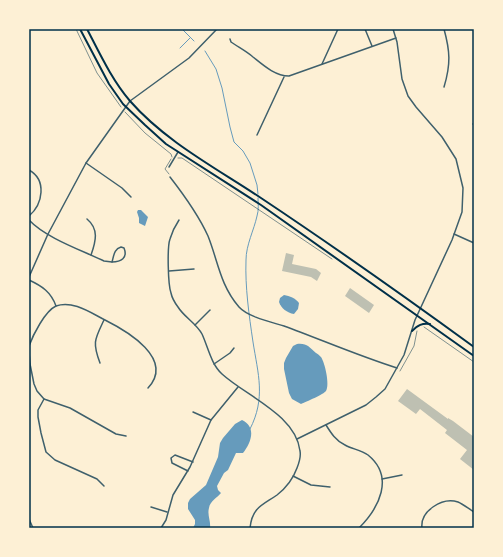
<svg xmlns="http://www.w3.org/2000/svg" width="503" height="557" font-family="'Public Sans',sans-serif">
	<rect width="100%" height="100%" fill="#fdf0d5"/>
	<g fill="#669bbc">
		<path d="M138,210h3l7,7 -3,9 -6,-3v-5l-2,-6z"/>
		<path d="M284,295c6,1 11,3 15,8l-1,6 -4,5c-7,-1 -13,-6 -15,-12l1,-4z"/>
		<path d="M297,344c10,-1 12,3 19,9 1,0 5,4 5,4 4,6 9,28 5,34 -2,3 -20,11 -25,13l-9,-5 -3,-6 -5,-24v-6l2,-5 7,-12z"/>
		<path d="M242,420c15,7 9,23 1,33h-7l-8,17 -4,3 -7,13 1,4 3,3c-4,5 -11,8 -12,15 -2,7 2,13 1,20h-17l2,-4v-4l-7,-11v-6l2,-4 16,-14 12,-28 2,-14 3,-5 12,-14z"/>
	</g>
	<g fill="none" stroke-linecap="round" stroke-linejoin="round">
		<g stroke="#669bbc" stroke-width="1">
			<path d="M182,29l12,12"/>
			<path d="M180,48l10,-10"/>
			<path d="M205,51l11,18 6,19 8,39 4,15 9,9 7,12 7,22 1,9"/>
			<path d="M250,429c16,-31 8,-55 3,-87 -4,-27 -8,-55 -7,-82 0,-15 8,-30 11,-44 2,-6 1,-13 1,-18"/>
		</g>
	</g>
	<g fill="#bec0b2">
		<path d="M286,253l8,2 -2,9 24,5 5,4 -4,8 -6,-4 -29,-6z"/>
		<path d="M350,288l24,17 -5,8 -24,-17z"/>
		<path d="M407,389l41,30v-1l5,3 21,16v33l-14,-11 7,-9 -22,-17 2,-3 -27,-21 -4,5 -18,-13z"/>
	</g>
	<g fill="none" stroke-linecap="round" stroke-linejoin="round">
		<g stroke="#003049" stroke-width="0.5">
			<path d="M76,29l21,44 24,34"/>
			<path d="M125,112l20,21 26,21 1,3"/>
			<path d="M178,158h4l150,101"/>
			<path d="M169,174l-4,-5 6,-10"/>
			<path d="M424,327l50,35"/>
			<path d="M400,371l14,-25 3,-15"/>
		</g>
		<g stroke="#3f606c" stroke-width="1.5">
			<path d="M365,29l7,17"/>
			<path d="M444,29c6,22 7,35 0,58"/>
			<path d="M230,39l1,3c7,5 15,9 22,15 10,8 22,19 36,19l107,-38"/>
			<path d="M322,64l16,-35"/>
			<path d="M473,124h1"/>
			<path d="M257,135l27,-58"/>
			<path d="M86,163l36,25 9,9"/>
			<path d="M169,167l9,-15"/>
			<path d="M29,170c18,10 14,34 0,46"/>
			<path d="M170,177c14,18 28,37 38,59 10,25 12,49 31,71 9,10 32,15 45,19 38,14 75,30 113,42"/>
			<path d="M87,219c12,10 9,22 4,36"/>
			<path d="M29,220c17,18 52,30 75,41l8,1"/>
			<path d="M179,220c-4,6 -7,12 -9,19 -3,8 -2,46 1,54 1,5 4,10 7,14 6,10 18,16 24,27 6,13 9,30 20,40 24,22 74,41 78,77 1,5 -1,12 -3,17 -4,11 -11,20 -20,27 -14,10 -25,12 -27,33"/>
			<path d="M454,234l20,9"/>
			<path d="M121,247l3,1c4,10 -3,14 -12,14 2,-7 2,-13 9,-15z"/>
			<path d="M169,271l25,-2"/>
			<path d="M29,277l19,-43 38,-71 44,-62 59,-43 28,-29"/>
			<path d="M29,280c13,6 22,12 27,26"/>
			<path d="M195,325l15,-15"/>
			<path d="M29,346c4,-11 16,-35 27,-40 17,-6 35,7 49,14 22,11 70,39 43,68"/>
			<path d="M29,352l1,12 4,20 3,7 7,8 26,9 46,26 10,2"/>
			<path d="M100,363c-8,-21 -5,-24 4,-43"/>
			<path d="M214,364l16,-11 4,-5"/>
			<path d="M44,399l-6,11v7l3,16 5,19 9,8 42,19 7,7"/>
			<path d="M193,412l18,8"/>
			<path d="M326,425c5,8 10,16 19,20 7,4 16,5 23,10 27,22 11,53 -9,73"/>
			<path d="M297,439l69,-34 10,-8 9,-8 19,-34 11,-35 37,-80 10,-28 1,-24 -7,-29 -14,-22 -26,-30 -8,-11 -6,-17 -5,-37 -4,-13"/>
			<path d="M188,471l-16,-8 -1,-5 4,-3 18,7"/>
			<path d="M293,476l18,9 19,2"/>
			<path d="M382,479l20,-4"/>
			<path d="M151,507l16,5"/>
			<path d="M29,519l4,9"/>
			<path d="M161,528l5,-8 7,-25 17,-28 21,-47 27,-33"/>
			<path d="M422,528c-2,-17 20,-31 36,-26 5,2 11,7 16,10"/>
		</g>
		<g stroke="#003049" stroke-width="2">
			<path d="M80,29l29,55 14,20 22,21 21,19 95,61 213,151"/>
			<path d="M87,29c13,25 25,51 43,72 36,41 86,67 131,97 72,48 143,98 213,149"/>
			<path d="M412,331c6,-6 10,-8 18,-7"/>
		</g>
	</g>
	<rect width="503" height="557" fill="none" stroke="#fdf0d5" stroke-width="60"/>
	<rect x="30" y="30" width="443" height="497" fill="none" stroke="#003049" stroke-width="1.5"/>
</svg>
